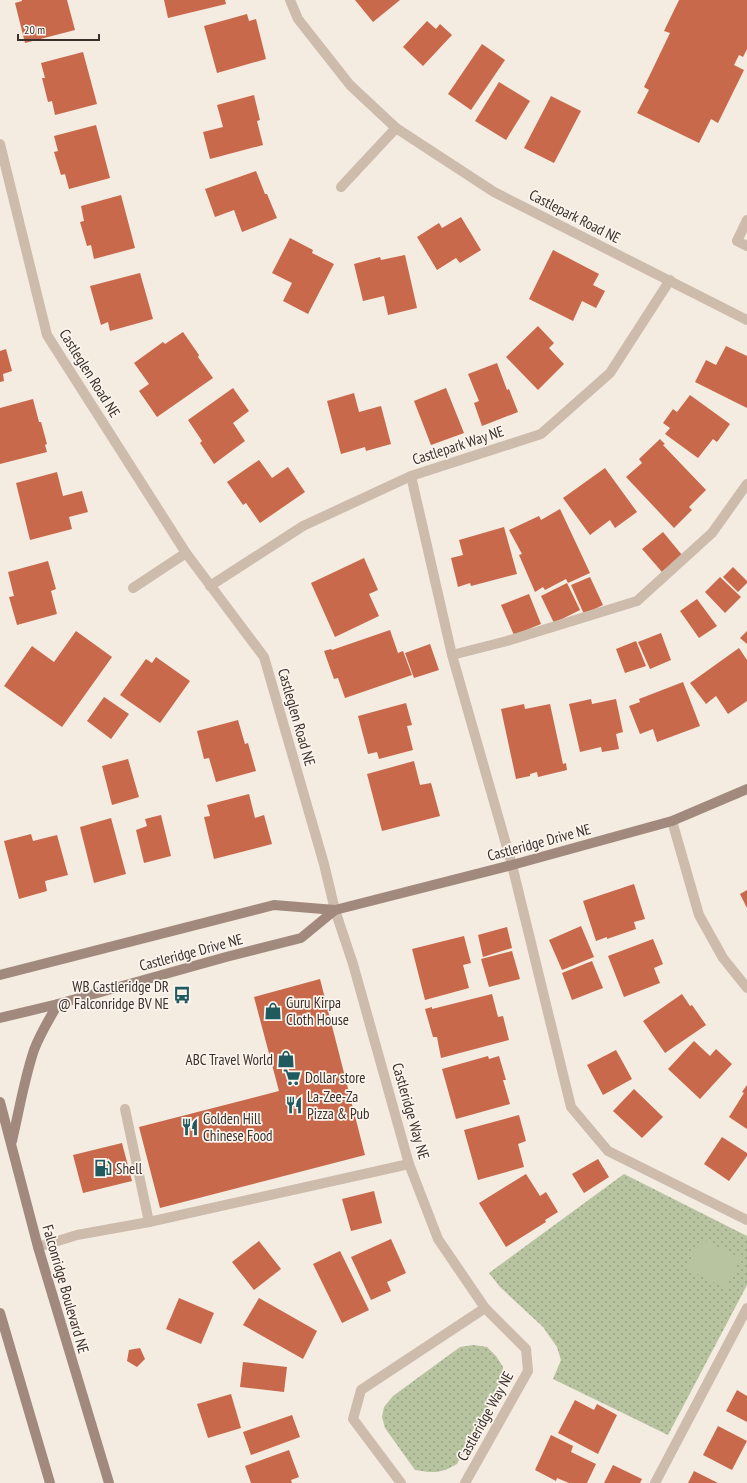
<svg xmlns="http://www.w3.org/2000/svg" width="747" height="1483" font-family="'PT Sans Narrow',sans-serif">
	<defs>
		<pattern id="park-dots" width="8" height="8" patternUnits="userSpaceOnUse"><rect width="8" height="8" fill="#b8c4a0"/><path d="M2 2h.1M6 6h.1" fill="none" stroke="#97a083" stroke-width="1.8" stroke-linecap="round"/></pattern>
	</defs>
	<rect width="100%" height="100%" fill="#f4ebe1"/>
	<g fill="url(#park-dots)">
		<path d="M624,1174l123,62v49l-79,150 -115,-56 8,-19 -4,-13 -14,-20 -43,-40 -11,-14z"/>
		<path d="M473,1345l14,2 9,9 7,11 -1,14 -45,83c-17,10 -23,9 -42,6l-30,-42 -3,-11 2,-10 9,-11 67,-49z"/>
	</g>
	<path fill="#b8c4a0" d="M701,1239l40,19 -15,30 -40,-20z"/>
	<g fill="#c8694b">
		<path d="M22,0h45l8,30 -50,13 -10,-40 7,-2z"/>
		<path d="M164,0h61l1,4 -58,14z"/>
		<path d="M355,0h45l-27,22z"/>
		<path d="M679,0h68v49l-4,8 -4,-2 -5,10 10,5 -26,53 -7,-4 -12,24 -62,-30 12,-23 -5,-3 26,-54 -6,-2z"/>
		<path d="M247,14l2,7 7,-2 10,40 -49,14 -13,-47z"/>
		<path d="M427,21l9,8 4,-5 12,11 -29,31 -20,-19z"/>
		<path d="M482,44l23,16 -34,50 -23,-16z"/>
		<path d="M83,52l14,52 -42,11 -3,-14 -4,1 -6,-24h3l-4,-15z"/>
		<path d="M499,82l31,19 -24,39 -31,-19z"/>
		<path d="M254,95l6,25 -3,1 6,24 -53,14 -7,-27 20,-5 -6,-22z"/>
		<path d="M551,96l30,15 -27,52 -30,-15z"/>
		<path d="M96,125l14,53 -41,11 -4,-15 -4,1 -7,-23 4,-1 -4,-15z"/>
		<path d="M256,171l9,23h2l10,24 -35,14 -8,-22 -19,7 -10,-28z"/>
		<path d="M121,195l14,53 -41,11 -3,-14 -4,1 -7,-24 4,-1 -3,-15z"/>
		<path d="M461,217l20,33 -21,13 -4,-5 -19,12 -20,-33 22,-14 3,5z"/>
		<path d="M290,238l23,12 -1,3 22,11 -26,50 -25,-13 9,-18 -20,-10z"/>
		<path d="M553,250l46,24 -6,11 12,6 -9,17 -14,-7 -9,20 -44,-22z"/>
		<path d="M405,255l12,53 -29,7 -4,-19 -21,5 -9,-37 26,-7 1,3z"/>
		<path d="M140,273l13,46 -43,12 -2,-9 -7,3 -11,-39z"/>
		<path d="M538,326l16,17 -5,5 15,16 -26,26 -32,-33z"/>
		<path d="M183,332l16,23 -1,2 15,21 -56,39 -18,-26 10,-7 -15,-21 29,-21 2,2z"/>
		<path d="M726,346l21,10v52l-52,-26 11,-22 10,5z"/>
		<path d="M6,349l6,22 -9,3 1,7 -4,1v-31z"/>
		<path d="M497,363l10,27 2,-1 9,23 -36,14 -8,-23 5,-2 -11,-27z"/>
		<path d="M233,388l16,23 -16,12 12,18 -31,23 -14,-21 2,-2 -14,-21z"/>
		<path d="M446,388l18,45 -33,12 -17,-44z"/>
		<path d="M354,393l5,19 22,-6 10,38 -25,7 -1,-4 -24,7 -14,-53z"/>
		<path d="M690,395l40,29 -13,18 -4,-3 -15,19 -33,-24 5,-6 -7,-5 10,-14 4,3z"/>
		<path d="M33,399l6,23h2l6,22 -2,1 2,7 -47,12v-56z"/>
		<path d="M660,439l5,5 -2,1 43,45 -17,17 3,3 -18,18 -48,-51 16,-14 -3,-4z"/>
		<path d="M259,460l13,18 16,-11 17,25 -45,31 -14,-20 -3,2 -16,-23z"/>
		<path d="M605,468l32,44 -22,16 -5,-8 -20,15 -27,-37z"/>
		<path d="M57,472l6,24 19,-5 6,21 -19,5 3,12 -42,11 -14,-57z"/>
		<path d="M560,509l30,64 -22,10 -2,-4 -21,11 -2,-3 -8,5 -16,-37 3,-1 -13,-24 30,-14 2,4z"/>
		<path d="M504,527l13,47 -46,12 -1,-3 -12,4 -7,-29 12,-3 -4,-15z"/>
		<path d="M663,532l19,23 -20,17 -20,-23z"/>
		<path d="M364,558l14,32 -9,4 10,22 -44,21 -24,-54z"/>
		<path d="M48,561l8,28 -5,2 6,23 -40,11 -8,-28 5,-1 -6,-24z"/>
		<path d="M733,567l14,14v2l-9,9 -15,-15z"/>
		<path d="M590,577l13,28 -19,9 -13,-29z"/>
		<path d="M720,577l21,20 -16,16 -20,-21z"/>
		<path d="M567,583l13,27 -26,13 -13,-27z"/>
		<path d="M529,594l12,30 -27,11 -13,-30z"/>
		<path d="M697,599l20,27 -18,12 -19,-27z"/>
		<path d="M390,630l8,23 5,-2 9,24 -67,23 -7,-20 -4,1 -10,-28 7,-2 1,1z"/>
		<path d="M76,631l36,26 -50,70 -58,-41 28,-40 22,16z"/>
		<path d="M747,631v13l-7,-6z"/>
		<path d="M661,633l10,27 -21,9 -12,-27z"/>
		<path d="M636,641l10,25 -21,7 -9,-24z"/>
		<path d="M430,644l9,26 -25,8 -9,-25z"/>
		<path d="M739,648l8,12v41l-19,13 -12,-18 -10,8 -16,-21z"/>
		<path d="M156,657l34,24 -30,42 -40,-28 26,-36 6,4z"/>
		<path d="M683,682l17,44 -43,16 -4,-13 -13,5 -11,-28 11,-4 -1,-3z"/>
		<path d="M104,697l25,17 -18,25 -24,-18z"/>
		<path d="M591,699l1,5 24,-5 7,33 -7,2 3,15 -17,3 -1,-5 -21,5 -11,-48z"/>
		<path d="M406,703l6,22 -5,1 6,24 -34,9 -2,-7 -9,2 -10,-38z"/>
		<path d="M524,704l1,5 25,-5 13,60 3,-1 1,7 -29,7 -1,-5 -7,2v2l-14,3 -15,-70z"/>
		<path d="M238,720l7,24 3,-1 8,28 -40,11 -7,-24 -5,1 -7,-28z"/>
		<path d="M128,759l11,38 -27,8 -10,-39z"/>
		<path d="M414,761l6,24 11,-2 9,33 -58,15 -15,-57z"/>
		<path d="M249,794l6,24 9,-3 8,29 -58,15 -10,-42 6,-1 -3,-11z"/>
		<path d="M161,815l10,41 -27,7 -8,-33 11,-4 -2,-7z"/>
		<path d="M111,818l15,56 -32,9 -14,-56z"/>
		<path d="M31,834l2,7 24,-6 11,40 -23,6 2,10 -28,8 -15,-58z"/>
		<path d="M634,884l11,35 -11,3 2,7 -29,10v-2l-11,4 -13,-40z"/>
		<path d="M747,890v18l-7,-14z"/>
		<path d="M581,926l13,31 -32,13 -13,-30z"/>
		<path d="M507,927l5,21 -29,9 -5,-22z"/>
		<path d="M464,936l7,27 -8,2 6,23 -44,12 -13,-51z"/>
		<path d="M653,939l10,25 -9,4 6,15 -36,14 -16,-41z"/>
		<path d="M512,951l8,28 -31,8 -8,-28z"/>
		<path d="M592,961l11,27 -31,12 -10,-27z"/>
		<path d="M320,979l45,176 -205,53 -21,-81 140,-36 -25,-94z"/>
		<path d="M492,994l6,23 5,-1 6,24 -68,18 -4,-21h-4l-8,-28 7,-2v2z"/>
		<path d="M682,994l8,12 2,-1 14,20 -41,28 -22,-32z"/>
		<path d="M694,1041l16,15 6,-7 16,15 -32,35 -32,-30z"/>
		<path d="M616,1050l16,29 -29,16 -16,-30z"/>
		<path d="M488,1056l1,3 10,-3 7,24h-3l7,24 -54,15 -14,-50z"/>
		<path d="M747,1085v44l-18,-12 15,-24 -2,-1z"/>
		<path d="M634,1089l29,28 -21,21 -29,-27z"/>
		<path d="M519,1115l7,26 -8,3 6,23 -46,13 -14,-50z"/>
		<path d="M722,1137l25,16v3l-18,25 -25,-17z"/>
		<path d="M122,1143l10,38 -49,12 -10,-38z"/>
		<path d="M598,1159l11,18 -25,16 -12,-19z"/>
		<path d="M526,1174l14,22 6,-4 12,20 -13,8 1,2 -40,25 -27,-44z"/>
		<path d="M374,1191l8,32 -31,8 -9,-32z"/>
		<path d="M391,1239l15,34 -19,9 4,9 -20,9 -20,-43z"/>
		<path d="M259,1241l22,28 -27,21 -22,-28z"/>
		<path d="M340,1251l29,59 -27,13 -29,-59z"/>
		<path d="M179,1298l35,15 -13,31 -35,-15z"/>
		<path d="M259,1298l58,33 -14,28 -60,-34z"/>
		<path d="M140,1348l5,11 -8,8 -10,-6 2,-11z"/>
		<path d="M243,1362l44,5 -3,25 -44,-5z"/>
		<path d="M737,1390l10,6v26l-21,-11z"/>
		<path d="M231,1394l10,34 -33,10 -11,-34z"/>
		<path d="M575,1400l19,10 3,-6 20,11 -19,39 -40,-21z"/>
		<path d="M292,1415l8,22 -49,18 -8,-23z"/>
		<path d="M718,1426l29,15 -15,29 -29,-15z"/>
		<path d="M551,1435l22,11 -2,6 25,12 -9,19h-18l-12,-5 -1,3 -21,-11z"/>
		<path d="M289,1450l10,27 -8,3 1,3h-41l-6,-17z"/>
		<path d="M613,1465l29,14 -2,4h-36z"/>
		<path d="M694,1471l24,12h-30z"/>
	</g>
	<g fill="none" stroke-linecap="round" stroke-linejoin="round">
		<g stroke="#cdbbac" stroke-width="10">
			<path d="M747,220l-10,21 10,5"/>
			<path d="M411,476l41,179"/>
			<path d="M747,484l-35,49 -75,68 -130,40 -55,14 60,210 59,242 37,44 139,69"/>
			<path d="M125,1109l24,113"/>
			<path d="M38,1247l39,-12 72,-13 260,-58"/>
			<path d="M655,1483l92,-175"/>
		</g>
		<g stroke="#cdbbac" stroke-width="10">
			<path d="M290,0l8,19 52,66 46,43 98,64 253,128"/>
			<path d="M0,144l47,191 139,218 78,104 60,207 11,46 18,54 56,200 29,75 47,69 41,41 2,22 -63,112"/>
			<path d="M341,187l55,-59"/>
			<path d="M210,586l93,-60 108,-50 130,-42 69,-61 60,-93"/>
			<path d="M133,588l53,-35"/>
			<path d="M672,821l27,94 24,43 24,30"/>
			<path d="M401,1483l-48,-64 8,-29 124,-82"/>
		</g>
		<g stroke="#a18a7d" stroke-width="10">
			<path d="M0,975l274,-70 61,5 177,-45 160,-44 75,-32"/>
			<path d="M0,1018l58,-14 168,-47 75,-19 34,-28"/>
			<path d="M0,1102l38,145 71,236"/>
			<path d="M12,1141c7,-30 12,-61 22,-91 6,-16 15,-31 24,-46"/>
			<path d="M0,1313l50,170"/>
		</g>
	</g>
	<defs>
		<g id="bus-bare" transform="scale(1.38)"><path d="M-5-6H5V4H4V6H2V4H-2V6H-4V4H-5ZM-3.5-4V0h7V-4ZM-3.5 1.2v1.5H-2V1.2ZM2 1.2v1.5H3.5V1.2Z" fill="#1f5a5e" stroke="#fbf5ee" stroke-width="2.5" paint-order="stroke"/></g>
		<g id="shop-bare" transform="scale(1.38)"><path d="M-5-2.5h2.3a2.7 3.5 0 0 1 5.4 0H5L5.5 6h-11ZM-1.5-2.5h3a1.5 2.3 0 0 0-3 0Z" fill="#1f5a5e" stroke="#fbf5ee" stroke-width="2.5" paint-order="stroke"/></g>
		<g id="supermarket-bare" transform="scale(1.38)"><path d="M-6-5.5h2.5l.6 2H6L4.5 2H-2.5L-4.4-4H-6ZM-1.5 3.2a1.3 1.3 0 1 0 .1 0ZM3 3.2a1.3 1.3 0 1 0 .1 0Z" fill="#1f5a5e" stroke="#fbf5ee" stroke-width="2.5" paint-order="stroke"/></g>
		<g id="restaurant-bare" transform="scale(1.38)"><path d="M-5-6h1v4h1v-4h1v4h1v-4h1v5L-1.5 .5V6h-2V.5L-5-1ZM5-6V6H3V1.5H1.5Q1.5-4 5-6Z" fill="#1f5a5e" stroke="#fbf5ee" stroke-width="2.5" paint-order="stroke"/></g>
		<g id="fuel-bare" transform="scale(1.38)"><path d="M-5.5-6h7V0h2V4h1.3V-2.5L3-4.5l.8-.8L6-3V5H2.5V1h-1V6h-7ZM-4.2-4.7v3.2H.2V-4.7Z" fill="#1f5a5e" stroke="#fbf5ee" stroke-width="2.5" paint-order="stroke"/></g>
	</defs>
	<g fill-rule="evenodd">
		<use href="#bus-bare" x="182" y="995"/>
		<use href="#shop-bare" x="273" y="1011"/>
		<use href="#shop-bare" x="286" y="1059"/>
		<use href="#supermarket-bare" x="292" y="1077"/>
		<use href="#restaurant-bare" x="294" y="1105"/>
		<use href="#restaurant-bare" x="190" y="1127"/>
		<use href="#fuel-bare" x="103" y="1168"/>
	</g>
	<g text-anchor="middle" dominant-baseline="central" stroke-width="3.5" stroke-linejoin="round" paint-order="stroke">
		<g font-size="15" fill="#3b302b" stroke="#fbf5ee">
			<text transform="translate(575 216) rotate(27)">Castlepark Road NE</text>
			<text transform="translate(90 373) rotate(58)">Castleglen Road NE</text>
			<text transform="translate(458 445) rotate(-18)">Castlepark Way NE</text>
			<text transform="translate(297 717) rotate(74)">Castleglen Road NE</text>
			<text transform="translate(539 842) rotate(-15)">Castleridge Drive NE</text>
			<text transform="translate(191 952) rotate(-15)">Castleridge Drive NE</text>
			<text transform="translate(411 1111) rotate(74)">Castleridge Way NE</text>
			<text transform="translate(66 1289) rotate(74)">Falconridge Boulevard NE</text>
			<text transform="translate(485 1416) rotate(-61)">Castleridge Way NE</text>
		</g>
		<g font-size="15" fill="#3b302b" stroke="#fbf5ee" text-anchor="start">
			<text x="169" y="986" text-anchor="end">WB Castleridge DR<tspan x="169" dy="17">@ Falconridge BV NE</tspan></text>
			<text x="286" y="1002">Guru Kirpa<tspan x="286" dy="17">Cloth House</tspan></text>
			<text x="273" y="1059" text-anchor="end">ABC Travel World</text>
			<text x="305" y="1077">Dollar store</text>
			<text x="307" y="1096">La-Zee-Za<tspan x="307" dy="17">Pizza &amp; Pub</tspan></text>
			<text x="203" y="1118">Golden Hill<tspan x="203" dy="17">Chinese Food</tspan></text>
			<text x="116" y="1168">Shell</text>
		</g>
	</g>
	<path d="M18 34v6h81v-6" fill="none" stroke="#3b302b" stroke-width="2"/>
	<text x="24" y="34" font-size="12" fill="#3b302b" stroke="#fbf5ee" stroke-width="3" paint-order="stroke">20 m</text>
</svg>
